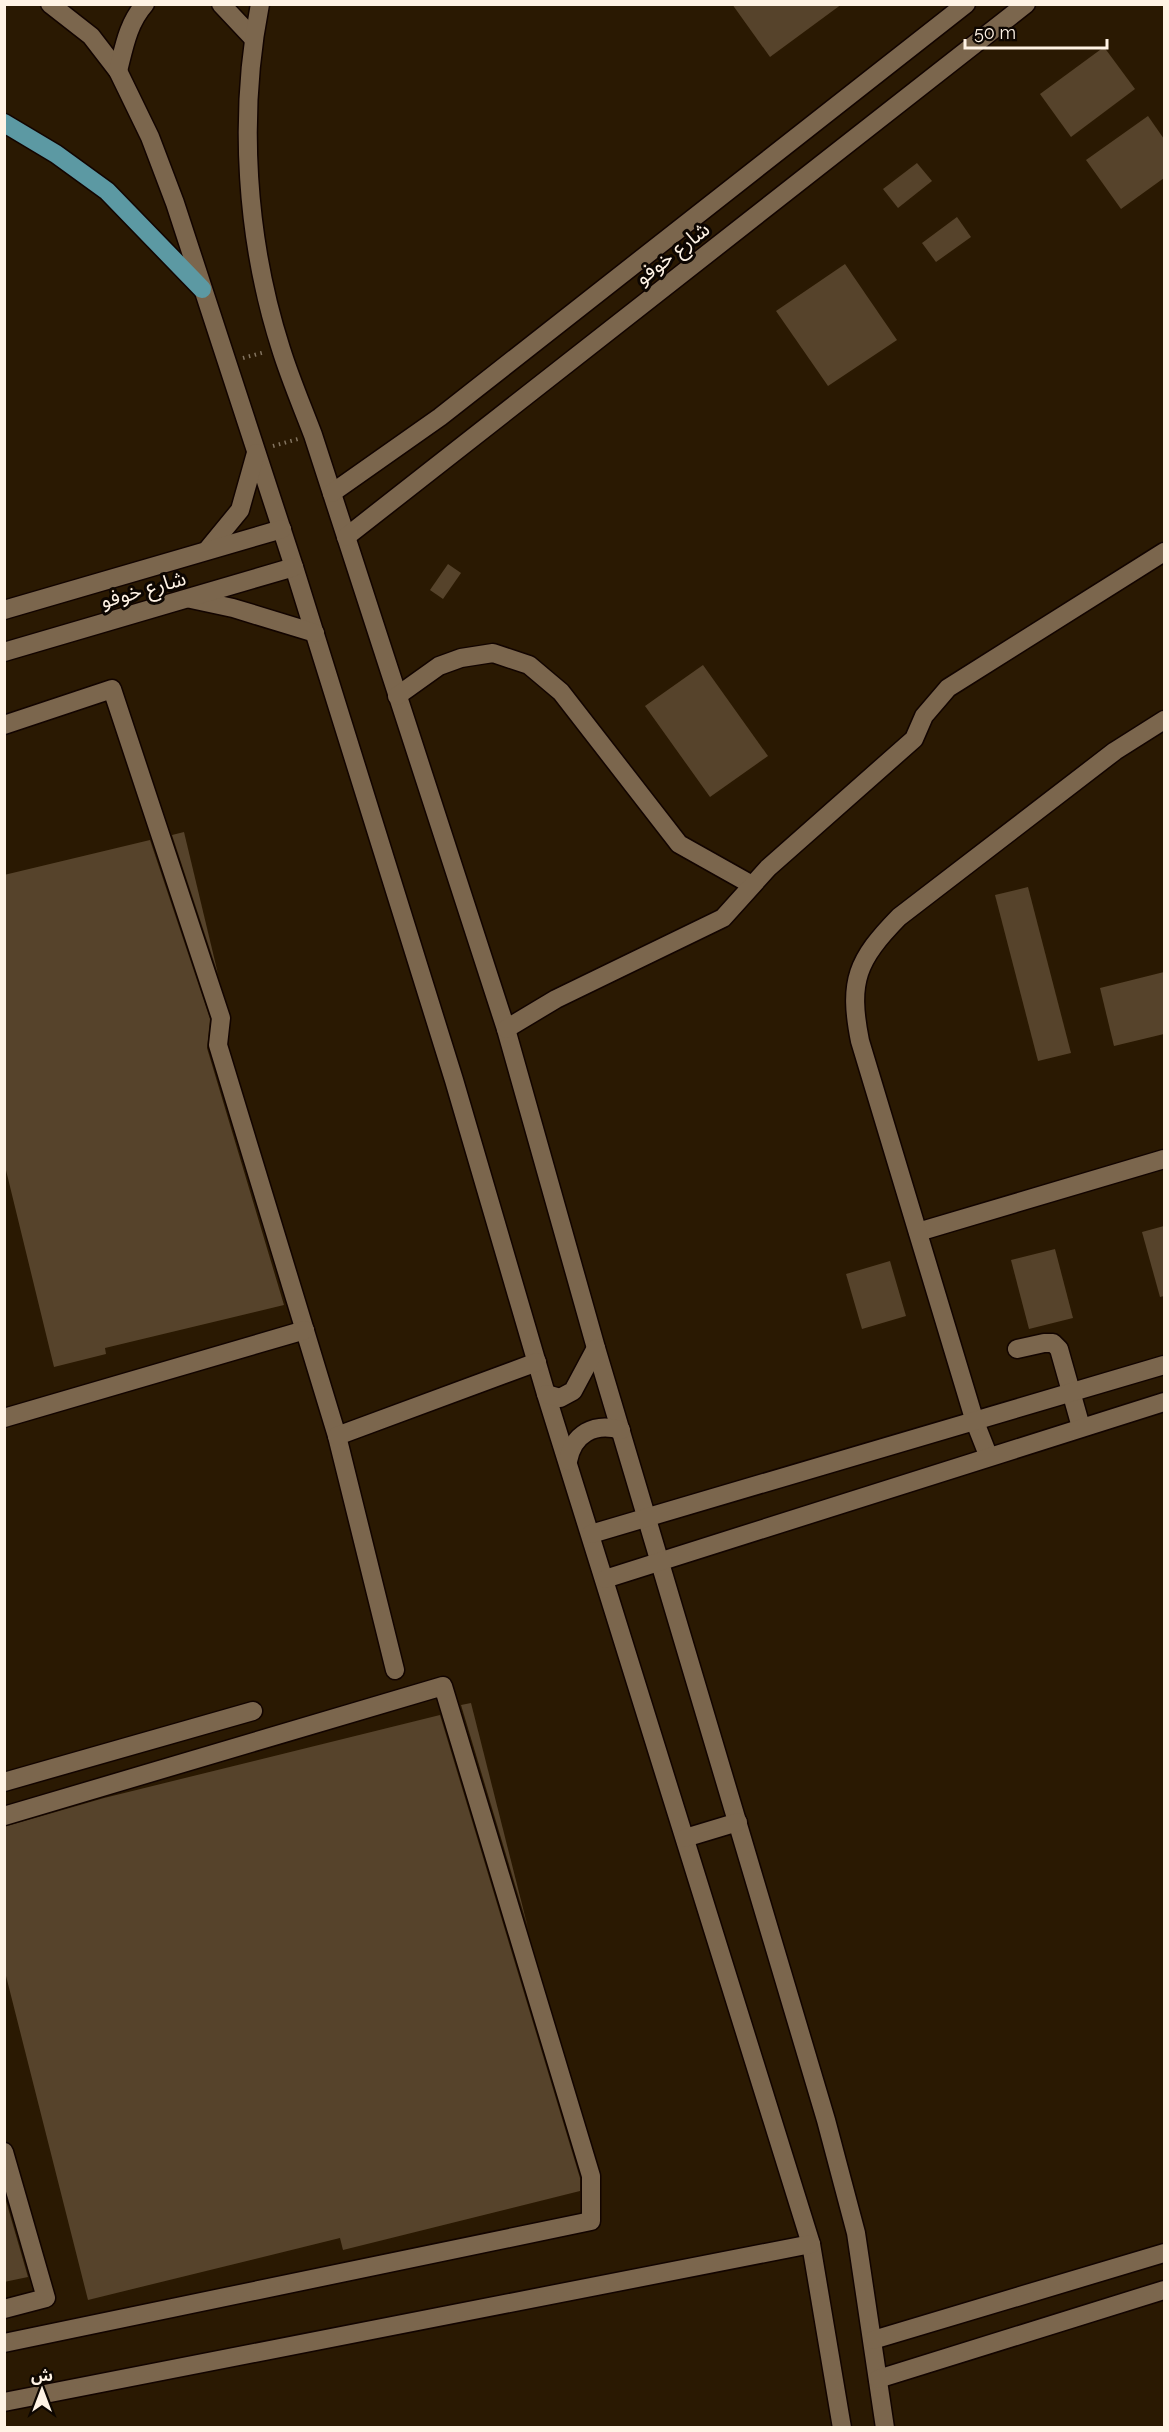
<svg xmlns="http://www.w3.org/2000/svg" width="1169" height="2432" font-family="Raleway,'Noto Sans Arabic',sans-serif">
	<rect width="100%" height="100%" fill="#2a1902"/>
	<g fill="#56432b">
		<path d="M732,4h110l-72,53z"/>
		<path d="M1104,47l31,42 -64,48 -31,-43z"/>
		<path d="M1148,116l16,23v39l-43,31 -35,-49z"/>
		<path d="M917,163l15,18 -34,27 -15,-19z"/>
		<path d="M957,217l14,20 -35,25 -14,-19z"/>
		<path d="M845,264l52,76 -69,46 -52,-75z"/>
		<path d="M448,564l13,9 -18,26 -13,-9z"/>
		<path d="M703,665l65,91 -58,41 -65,-91z"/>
		<path d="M184,832l34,142 -46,-139z"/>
		<path d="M150,840l60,179 -3,29 77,257 -179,43 1,6 -52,13 -50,-205v-287z"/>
		<path d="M1028,887l43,166 -33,8 -43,-166z"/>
		<path d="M1164,972v62l-50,12 -14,-58z"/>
		<path d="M1164,1226v70l-4,1 -18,-65z"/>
		<path d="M1055,1249l18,69 -44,11 -18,-69z"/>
		<path d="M890,1261l16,55 -44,13 -16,-55z"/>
		<path d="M471,1703l57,225 -67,-223z"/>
		<path d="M440,1715l140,463v13l-237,59 -3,-12 -252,62 -84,-332v-141l100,-29z"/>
		<path d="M4,2194l24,83 -24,5z"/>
	</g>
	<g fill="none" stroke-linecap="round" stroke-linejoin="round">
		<g stroke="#120400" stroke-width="21">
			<g id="minor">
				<path d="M50,4l41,32 27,35 32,66 25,66 119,364 160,513 92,314 265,850 31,184"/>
				<path d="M221,4l32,34"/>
				<path d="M260,4c-22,112 -14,236 21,345 9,29 21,57 32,86l193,594 90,319 230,772 30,113 29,195"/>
				<path d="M118,71c6,-24 10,-48 27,-67"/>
				<path d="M332,493l108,-76 526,-413"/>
				<path d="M346,537l680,-533"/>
				<path d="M208,549l32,-39 16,-57"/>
				<path d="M191,599l42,9 82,25"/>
				<path d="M4,610l278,-81"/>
				<path d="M4,652l290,-85"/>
				<path d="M397,696l42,-30 22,-8 32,-5 36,12 32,27 118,152 73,41"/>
				<path d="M4,725l108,-36 109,329 -3,27 119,391 58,234"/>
				<path d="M506,1029l50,-30 167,-81 45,-50 146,-129 10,-23 24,-28 216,-136"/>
				<path d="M918,1232l246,-73"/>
				<path d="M1017,1349l27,-6h9l6,6 22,78"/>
				<path d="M546,1394l14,4 13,-7 23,-43"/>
				<path d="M4,1418l301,-88"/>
				<path d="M337,1436l200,-74"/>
				<path d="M988,1455l-13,-33 -115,-381c-12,-60 -3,-81 39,-124l216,-166 49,-31"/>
				<path d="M568,1461c5,-27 26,-39 53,-31"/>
				<path d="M591,1534l573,-169"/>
				<path d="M605,1579l559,-177"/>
				<path d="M4,1782l249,-71"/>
				<path d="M4,1816l439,-130 148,490v45l-587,122"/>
				<path d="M685,1838l53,-16"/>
				<path d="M4,2152l42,146 -42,11"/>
				<path d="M873,2340l291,-87"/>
				<path d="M878,2379l286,-89"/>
				<path d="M4,2402l807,-158"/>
			</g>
		</g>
		<g stroke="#120400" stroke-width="21">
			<path id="major" d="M4,123l52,31 51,37 95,98"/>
		</g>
		<g stroke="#847561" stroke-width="4" stroke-dasharray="1.5 4.5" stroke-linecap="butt">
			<path d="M243,358l22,-6"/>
			<path d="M273,446l25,-7"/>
		</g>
		<use href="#minor" stroke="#7b664d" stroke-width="18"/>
		<use href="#major" stroke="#5c99a3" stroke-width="18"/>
	</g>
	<g text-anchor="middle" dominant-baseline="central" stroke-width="6" stroke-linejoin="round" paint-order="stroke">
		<g font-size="21" fill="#fff3e5" stroke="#0d0601">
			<text transform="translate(672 253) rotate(-38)">شارع خوفو</text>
			<text transform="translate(143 589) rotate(-16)">شارع خوفو</text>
		</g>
	</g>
	<rect width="1169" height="2432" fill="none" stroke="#fff3e5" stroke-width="12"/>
	<g transform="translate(42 2390)" stroke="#0d0601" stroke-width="4.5" paint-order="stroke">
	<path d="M0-4.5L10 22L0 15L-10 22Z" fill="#fff3e5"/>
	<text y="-9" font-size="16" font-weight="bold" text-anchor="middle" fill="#fff3e5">ش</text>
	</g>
	<path d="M965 39v9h142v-9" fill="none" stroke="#fff3e5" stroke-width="3"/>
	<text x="974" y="39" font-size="18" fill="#fff3e5" stroke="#0d0601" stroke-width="4.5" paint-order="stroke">50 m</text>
</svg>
